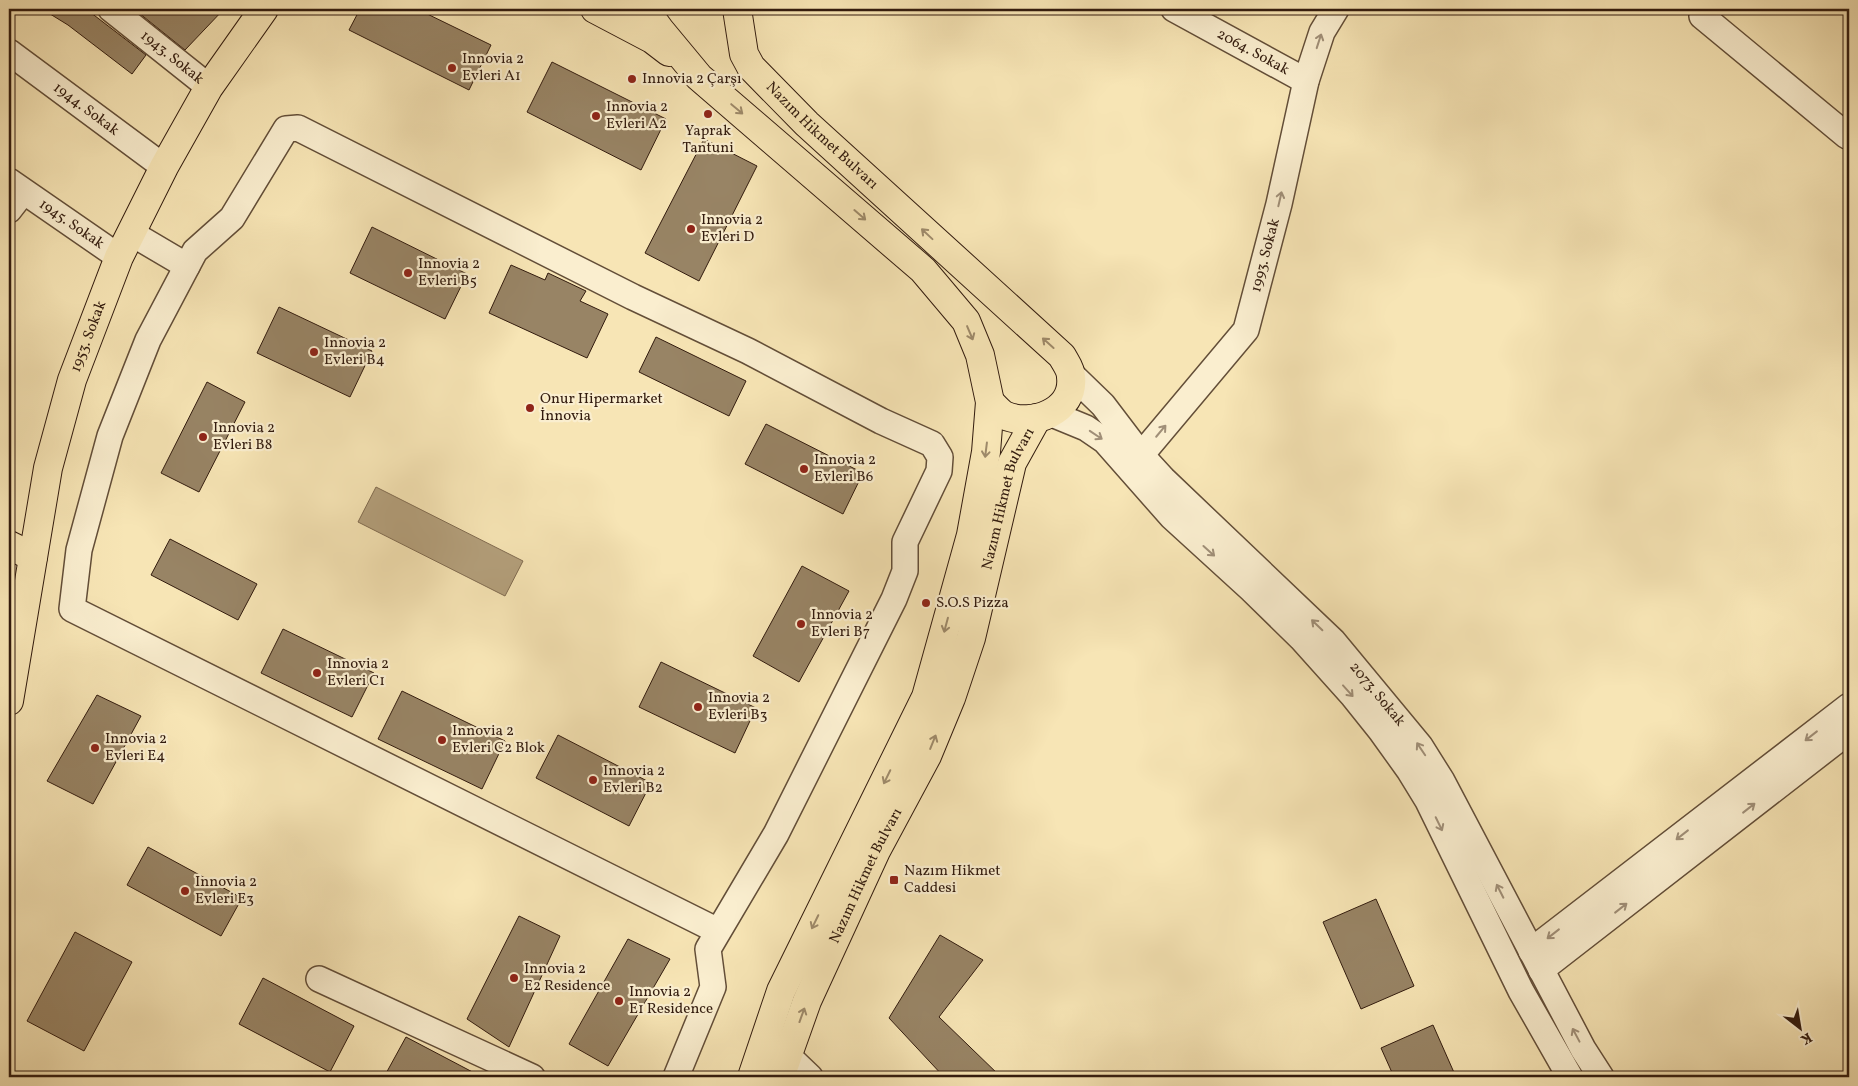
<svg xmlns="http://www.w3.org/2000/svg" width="1858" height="1086" font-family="Vollkorn,serif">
	<rect width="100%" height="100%" fill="#f7e5b5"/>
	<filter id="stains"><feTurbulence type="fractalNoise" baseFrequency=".004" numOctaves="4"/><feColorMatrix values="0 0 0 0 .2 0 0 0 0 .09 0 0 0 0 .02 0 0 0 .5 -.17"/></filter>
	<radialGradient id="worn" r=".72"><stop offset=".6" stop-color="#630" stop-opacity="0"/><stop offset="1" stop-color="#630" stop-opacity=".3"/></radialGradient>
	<path fill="#b4a07c" stroke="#806b50" d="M376,487l147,74 -18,35 -147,-74z"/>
	<g fill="#988465" stroke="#321b0e">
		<path d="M42,9h44l60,46 -14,19 -64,-49z"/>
		<path d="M134,9h90l-39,41z"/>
		<path d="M360,9h57l74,36 -22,45 -120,-60z"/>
		<path d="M552,62l114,57 -25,51 -114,-58z"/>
		<path d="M704,139l53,27 -58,115 -54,-28z"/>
		<path d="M372,227l95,47 -22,45 -95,-46z"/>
		<path d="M511,265l34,15 3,-7 38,18 -6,10 28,13 -21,44 -98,-45z"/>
		<path d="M279,307l93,44 -22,46 -93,-44z"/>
		<path d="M656,337l90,44 -17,35 -90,-44z"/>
		<path d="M207,382l38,20 -46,90 -38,-19z"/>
		<path d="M766,424l97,49 -20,41 -98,-50z"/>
		<path d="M170,539l87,45 -19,36 -87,-45z"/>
		<path d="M802,566l47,25 -50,91 -46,-26z"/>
		<path d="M283,629l91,44 -22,44 -91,-44z"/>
		<path d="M661,662l95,46 -21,45 -96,-46z"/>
		<path d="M402,691l103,50 -23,48 -104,-50z"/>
		<path d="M97,695l44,21 -48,88 -46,-23z"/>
		<path d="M558,735l93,48 -22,43 -93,-48z"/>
		<path d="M148,847l94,51 -21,38 -94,-51z"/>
		<path d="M1376,899l38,87 -53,23 -38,-87z"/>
		<path d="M519,916l41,20 -51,111 -42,-28z"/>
		<path d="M75,932l57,30 -48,89 -57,-30z"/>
		<path d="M940,935l43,25 -44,57 62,60h-57l-55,-59z"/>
		<path d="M628,939l42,20 -62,107 -39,-22z"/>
		<path d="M263,978l91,48 -24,46 -91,-48z"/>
		<path d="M1433,1025l23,52h-62l-13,-29z"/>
		<path d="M406,1037l76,40h-98z"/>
	</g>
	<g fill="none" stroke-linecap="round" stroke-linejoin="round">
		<g stroke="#634e38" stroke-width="28">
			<g id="minor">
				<path id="s1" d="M111,9l98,78"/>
				<path id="s2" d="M1174,9l132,72"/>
				<path d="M1708,9l-6,7 145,120 2,-2"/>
				<path id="s3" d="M9,52l155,115"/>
				<path id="s4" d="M9,181l110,76"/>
				<path d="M9,210l14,-18"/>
				<path d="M131,233l56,33"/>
				<path id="s5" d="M1071,374l32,31 38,50 22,24 170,162 87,105 22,35 141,268 18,28"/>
				<path d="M1052,414l34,14 19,13 67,76 80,73 49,48 52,58 28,35 28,39 19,31 93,190 49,86"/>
				<path id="s6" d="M1131,467l115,-137 33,-126 27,-123 16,-49 14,-23"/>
				<path d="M1531,951l318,-245"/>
				<path d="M1541,970l308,-239"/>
				<path d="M319,979l213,98"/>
				<path d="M787,1055l23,22"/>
				<path d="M676,1077l37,-90 -5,-38 68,-115 118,-235 11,-28v-29l34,-71 1,-14 -8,-13 -51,-23 -133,-70 -115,-54 -335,-169 -12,1 -54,89 -37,33 -47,89 -38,96 -31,114 -7,59 646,322"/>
			</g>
		</g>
		<g stroke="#321b0e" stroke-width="30">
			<g id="major">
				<path d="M595,9l57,30 17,13"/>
				<path d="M649,9l3,10 8,11 39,47 224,193 43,51 14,34 10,47 -4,50 -15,83 -45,162 -145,294 -29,86"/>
				<path id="s7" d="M737,9l7,45 7,13 56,57 255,232c3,6 9,13 9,21 4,34 -39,51 -67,38 -5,-3 -10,-9 -14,-13"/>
				<path d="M9,545l24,12"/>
				<path id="s8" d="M9,701l39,-233 24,-88 47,-123 45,-90 45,-80 55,-78"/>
				<path id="s9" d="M780,1077l27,-76 69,-150 51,-95 24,-58 20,-60 41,-175 25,-45"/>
			</g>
		</g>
		<use href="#minor" stroke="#faeecf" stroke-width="25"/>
		<use href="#major" stroke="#f7e5b5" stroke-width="28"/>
	</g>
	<defs><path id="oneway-shaft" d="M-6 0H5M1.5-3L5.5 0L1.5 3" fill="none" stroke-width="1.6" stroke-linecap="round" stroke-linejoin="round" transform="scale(1.25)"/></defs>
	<g stroke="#a08f78">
		<use href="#oneway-shaft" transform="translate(1319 41) rotate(-72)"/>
		<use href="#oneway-shaft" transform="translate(1280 199) rotate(-77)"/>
		<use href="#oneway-shaft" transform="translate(1161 431) rotate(-50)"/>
		<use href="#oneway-shaft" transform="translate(1096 435) rotate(34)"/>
		<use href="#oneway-shaft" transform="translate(1209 551) rotate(42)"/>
		<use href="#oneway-shaft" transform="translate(1317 625) rotate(-136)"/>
		<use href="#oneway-shaft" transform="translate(1348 691) rotate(48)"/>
		<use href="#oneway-shaft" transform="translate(1811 736) rotate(142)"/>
		<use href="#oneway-shaft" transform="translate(1421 749) rotate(-124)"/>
		<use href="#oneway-shaft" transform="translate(1749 808) rotate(-38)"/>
		<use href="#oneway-shaft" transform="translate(1439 824) rotate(64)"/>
		<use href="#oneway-shaft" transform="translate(1682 835) rotate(142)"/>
		<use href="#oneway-shaft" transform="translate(1500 891) rotate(-117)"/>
		<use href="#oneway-shaft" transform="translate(1621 908) rotate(-38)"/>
		<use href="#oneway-shaft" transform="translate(1553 934) rotate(142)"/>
		<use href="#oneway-shaft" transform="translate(1576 1035) rotate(-118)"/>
	</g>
	<g stroke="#9e8a6a">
		<use href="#oneway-shaft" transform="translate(737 109) rotate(40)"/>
		<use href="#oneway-shaft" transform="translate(860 215) rotate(41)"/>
		<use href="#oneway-shaft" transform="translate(927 234) rotate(-137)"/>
		<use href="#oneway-shaft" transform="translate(970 333) rotate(67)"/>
		<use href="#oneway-shaft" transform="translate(1048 343) rotate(-138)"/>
		<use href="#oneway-shaft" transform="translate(986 450) rotate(97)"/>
		<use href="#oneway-shaft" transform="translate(946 625) rotate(105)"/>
		<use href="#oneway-shaft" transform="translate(933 742) rotate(-68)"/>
		<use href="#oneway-shaft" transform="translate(887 777) rotate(116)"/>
		<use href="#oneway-shaft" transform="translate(815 922) rotate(116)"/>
		<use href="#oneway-shaft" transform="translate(802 1015) rotate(-70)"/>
	</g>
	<g fill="#8f2418" stroke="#faeecf" stroke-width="2">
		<circle cx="452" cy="68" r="5"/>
		<circle cx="632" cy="79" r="5"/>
		<circle cx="708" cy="114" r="5"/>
		<circle cx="596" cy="116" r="5"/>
		<circle cx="691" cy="229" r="5"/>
		<circle cx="408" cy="273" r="5"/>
		<circle cx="314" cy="352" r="5"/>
		<circle cx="530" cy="408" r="5"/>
		<circle cx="203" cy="437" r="5"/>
		<circle cx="804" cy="469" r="5"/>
		<circle cx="926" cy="603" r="5"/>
		<circle cx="801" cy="624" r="5"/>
		<circle cx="317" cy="673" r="5"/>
		<circle cx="698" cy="707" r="5"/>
		<circle cx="442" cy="740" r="5"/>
		<circle cx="95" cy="748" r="5"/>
		<circle cx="593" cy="780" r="5"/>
		<rect x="889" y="875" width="10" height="10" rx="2.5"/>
		<circle cx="185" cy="891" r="5"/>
		<circle cx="514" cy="978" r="5"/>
		<circle cx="619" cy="1001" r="5"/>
	</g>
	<g text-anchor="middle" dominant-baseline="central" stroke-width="4.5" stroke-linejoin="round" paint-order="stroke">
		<g font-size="15" fill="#321b0e" stroke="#faeecf">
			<text stroke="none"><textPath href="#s2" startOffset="90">2064. Sokak</textPath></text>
			<text stroke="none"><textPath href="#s1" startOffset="78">1943. Sokak</textPath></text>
			<text stroke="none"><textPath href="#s3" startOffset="96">1944. Sokak</textPath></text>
			<text stroke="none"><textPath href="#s7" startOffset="159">Nazım Hikmet Bulvarı</textPath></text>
			<text stroke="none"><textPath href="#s4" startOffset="76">1945. Sokak</textPath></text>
			<text stroke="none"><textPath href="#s6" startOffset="256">1993. Sokak</textPath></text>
			<text stroke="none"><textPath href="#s8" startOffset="374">1953. Sokak</textPath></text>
			<text stroke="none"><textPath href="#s9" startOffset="624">Nazım Hikmet Bulvarı</textPath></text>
			<text stroke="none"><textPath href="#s5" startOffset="444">2073. Sokak</textPath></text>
			<text stroke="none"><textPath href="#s9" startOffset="219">Nazım Hikmet Bulvarı</textPath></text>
		</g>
		<g font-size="15" fill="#321b0e" stroke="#faeecf" text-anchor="start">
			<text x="462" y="59">Innovia 2<tspan x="462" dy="17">Evleri A1</tspan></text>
			<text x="642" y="79">Innovia 2 Çarşı</text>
			<text x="606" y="107">Innovia 2<tspan x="606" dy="17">Evleri A2</tspan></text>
			<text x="708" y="131" text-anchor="middle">Yaprak<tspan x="708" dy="17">Tantuni</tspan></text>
			<text x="701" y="220">Innovia 2<tspan x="701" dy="17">Evleri D</tspan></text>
			<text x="418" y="264">Innovia 2<tspan x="418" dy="17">Evleri B5</tspan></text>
			<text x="324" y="343">Innovia 2<tspan x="324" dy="17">Evleri B4</tspan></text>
			<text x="540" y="399">Onur Hipermarket<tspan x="540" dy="17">İnnovia</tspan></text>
			<text x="213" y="428">Innovia 2<tspan x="213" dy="17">Evleri B8</tspan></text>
			<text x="814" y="460">Innovia 2<tspan x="814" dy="17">Evleri B6</tspan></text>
			<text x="936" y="603">S.O.S Pizza</text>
			<text x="811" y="615">Innovia 2<tspan x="811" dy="17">Evleri B7</tspan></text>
			<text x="327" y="664">Innovia 2<tspan x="327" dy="17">Evleri C1</tspan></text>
			<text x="708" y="698">Innovia 2<tspan x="708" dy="17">Evleri B3</tspan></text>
			<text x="452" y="731">Innovia 2<tspan x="452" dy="17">Evleri C2 Blok</tspan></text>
			<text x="105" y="739">Innovia 2<tspan x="105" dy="17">Evleri E4</tspan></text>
			<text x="603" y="771">Innovia 2<tspan x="603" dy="17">Evleri B2</tspan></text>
			<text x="904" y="871">Nazım Hikmet<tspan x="904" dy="17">Caddesi</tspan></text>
			<text x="195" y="882">Innovia 2<tspan x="195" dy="17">Evleri E3</tspan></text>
			<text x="524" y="969">Innovia 2<tspan x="524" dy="17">E2 Residence</tspan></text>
			<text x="629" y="992">Innovia 2<tspan x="629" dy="17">E1 Residence</tspan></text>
		</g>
	</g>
	<rect width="1858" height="1086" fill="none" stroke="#f7e5b5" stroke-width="30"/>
	<rect x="10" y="10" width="1838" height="1066" fill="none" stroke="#321b0e" stroke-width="2.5"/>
	<rect x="15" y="15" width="1828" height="1056" fill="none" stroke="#321b0e"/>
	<g transform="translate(1800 1028) rotate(149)" stroke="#faeecf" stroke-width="4" paint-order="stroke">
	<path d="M0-4L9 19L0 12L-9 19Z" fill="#321b0e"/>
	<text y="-8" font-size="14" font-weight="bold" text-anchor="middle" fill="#321b0e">K</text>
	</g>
	<rect width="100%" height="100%" filter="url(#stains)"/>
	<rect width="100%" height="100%" fill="url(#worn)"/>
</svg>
